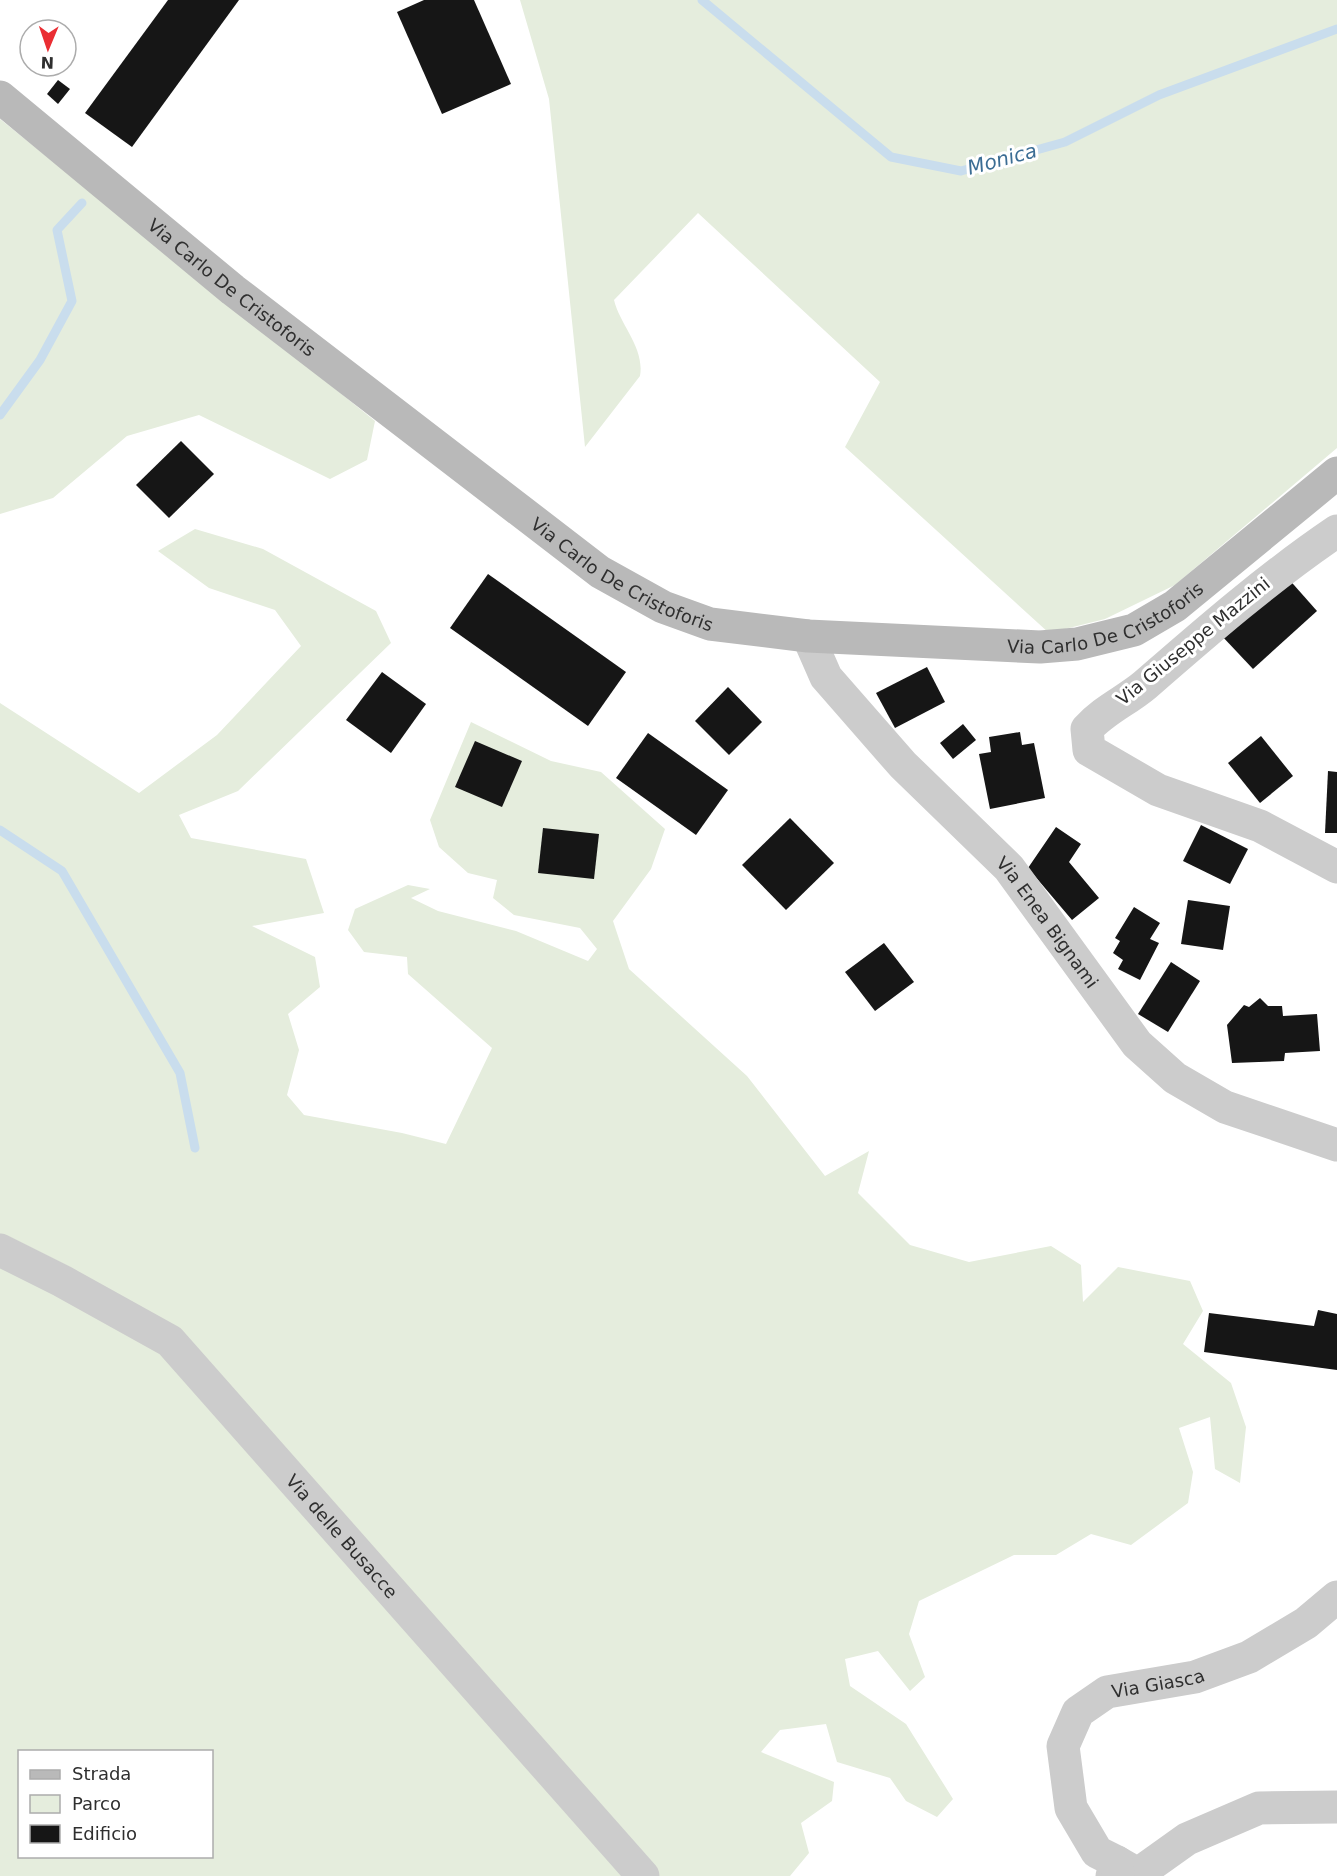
<svg xmlns="http://www.w3.org/2000/svg" width="1337" height="1876" font-family="'DejaVu Sans',sans-serif">
	<rect width="100%" height="100%" fill="#fff"/>
	<g fill="#e5eddd" fill-rule="evenodd">
		<path d="M520,0h817v448l-162,137 -70,34 -56,14 -204,-186 35,-65 -182,-169 -84,87c6,25 31,48 26,76l-55,71 -36,-348z"/>
		<path d="M0,119l375,302 -8,39 -37,19 -131,-64 -72,21 -74,62 -53,16z"/>
		<path d="M195,529l68,20 113,62 15,32 -153,148 -59,24 12,23 115,21 18,54 -72,13 63,31 5,30 -32,27 11,36 -12,45 17,20 98,18 44,11 46,-96 -84,-74 -1,-17 -43,-5 -16,-22 7,-21 53,-24 22,4 -19,9 27,13 78,20 72,30 9,-12 -17,-21 -66,-13 -21,-17 4,-18 -29,-7 -29,-26 -9,-27 41,-98 80,39 50,11 64,57 -14,40 -38,52 16,48 118,107 78,100 44,-25 -11,42 52,52 59,17 82,-16 30,19 2,37 35,-35 72,14 13,30 -20,33 48,39 15,44 -6,56 -25,-14 -5,-52 -31,11 14,44 -5,31 -57,42 -40,-11 -35,21h-42l-95,46 -10,33 16,43 -15,14 -32,-40 -33,8 5,27 56,38 47,75 -16,18 -31,-16 -16,-23 -53,-16 -11,-38 -46,6 -19,22 73,30 -2,19 -31,22 8,30 -19,23h-790v-1173l139,90 78,-58 84,-89 -26,-36 -66,-22 -51,-37zM20,1752h192v104h-192z"/>
	</g>
	<g fill="none" stroke-linecap="round" stroke-linejoin="round">
		<g stroke="#c9dded" stroke-width="9">
			<path d="M702,0l189,157 70,14 104,-29 94,-47 178,-66"/>
			<path d="M0,415l40,-55 32,-59 -15,-71 25,-27"/>
			<path d="M0,830l62,41 118,202 15,75"/>
		</g>
	</g>
	<g fill="#161616">
		<path d="M168,0h71l-107,147 -47,-34z"/>
		<path d="M424,0h50l37,84 -69,30 -45,-102z"/>
		<path d="M58,80l12,9 -12,15 -11,-10z"/>
		<path d="M181,441l33,33 -45,44 -33,-33z"/>
		<path d="M488,574l138,98 -38,54 -138,-98z"/>
		<path d="M1286,576l31,35 -64,58 -32,-34z"/>
		<path d="M927,667l18,35 -50,26 -19,-35z"/>
		<path d="M382,672l44,32 -35,49 -45,-33z"/>
		<path d="M728,687l34,35 -33,33 -34,-34z"/>
		<path d="M963,724l13,16 -23,19 -13,-16z"/>
		<path d="M1020,732l2,13 12,-2 11,55 -55,11 -11,-55 12,-2 -2,-15z"/>
		<path d="M648,733l80,57 -32,45 -80,-57z"/>
		<path d="M1261,736l32,40 -33,27 -32,-40z"/>
		<path d="M475,741l47,20 -20,46 -47,-20z"/>
		<path d="M1328,771l9,1v61h-12z"/>
		<path d="M790,818l44,45 -48,47 -44,-45z"/>
		<path d="M1201,825l47,24 -18,35 -47,-23z"/>
		<path d="M1056,827l25,17 -12,18 30,36 -27,22 -44,-52z"/>
		<path d="M543,828l56,6 -5,45 -56,-6z"/>
		<path d="M1188,900l42,6 -7,44 -42,-6z"/>
		<path d="M1134,907l26,16 -10,16 9,4 -19,37 -22,-11 5,-9 -10,-7 7,-12 -5,-3z"/>
		<path d="M884,943l30,39 -39,29 -30,-39z"/>
		<path d="M1171,962l29,19 -32,51 -30,-18z"/>
		<path d="M1260,998l8,8h14l1,10 34,-2 3,37 -35,2 -1,8 -52,2 -5,-38 17,-20 5,2z"/>
		<path d="M1318,1310l19,4v56l-133,-18 5,-39 105,13z"/>
	</g>
	<g fill="none" stroke-linecap="round" stroke-linejoin="round">
		<g stroke="#ccc" stroke-width="33">
			<path d="M1337,531c-68,46 -130,100 -192,154 -19,16 -41,25 -58,44l2,21 69,40 102,36 77,41"/>
			<path id="s1" d="M808,636l18,41 77,88 106,103 128,176 38,34 50,29 112,38"/>
			<path id="s2" d="M0,1250l62,31 108,60 473,535"/>
			<path d="M1112,1876l5,-14 21,12 49,-35 72,-31 78,-1"/>
			<path id="s3" d="M1118,1876l-1,-14 -20,-10 -26,-44 -8,-62 15,-34 29,-20 88,-15 54,-20 57,-34 31,-26"/>
		</g>
		<path stroke="#b9b9b9" stroke-width="33" id="s4" d="M0,97l233,193 367,282 63,35 47,17 98,12 232,11 37,-3 57,-14 41,-24 162,-133"/>
	</g>
	<g text-anchor="middle" dominant-baseline="central" stroke-width="6" stroke-linejoin="round" paint-order="stroke">
		<g font-size="18" fill="#2f2f2f" stroke="#fff">
			<text stroke="none"><textPath href="#s4" startOffset="300">Via Carlo De Cristoforis</textPath></text>
			<text stroke="none"><textPath href="#s4" startOffset="786">Via Carlo De Cristoforis</textPath></text>
			<text stroke="none"><textPath href="#s4" startOffset="1290">Via Carlo De Cristoforis</textPath></text>
			<text transform="translate(1193 641) rotate(-39)">Via Giuseppe Mazzini</text>
			<text stroke="none"><textPath href="#s1" startOffset="376">Via Enea Bignami</textPath></text>
			<text stroke="none"><textPath href="#s2" startOffset="453">Via delle Busacce</textPath></text>
			<text stroke="none"><textPath href="#s3" startOffset="274">Via Giasca</textPath></text>
		</g>
		<g font-size="20" font-style="italic" fill="#3b6d94" stroke="#fff">
			<text transform="translate(1002 159) rotate(-15)">Monica</text>
		</g>
	</g>
	<rect x="18" y="1750" width="195" height="108" fill="#ffffff" stroke="#acacac" stroke-width="1.5"/>
	<rect x="30" y="1770" width="30" height="9" fill="#b9b9b9" stroke="#acacac" stroke-width="1.5"/>
	<text x="72" y="1780" font-size="18" fill="#2f2f2f">Strada</text>
	<rect x="30" y="1795" width="30" height="18" fill="#e5eddd" stroke="#acacac" stroke-width="1.5"/>
	<text x="72" y="1810" font-size="18" fill="#2f2f2f">Parco</text>
	<rect x="30" y="1825" width="30" height="18" fill="#161616" stroke="#acacac" stroke-width="1.5"/>
	<text x="72" y="1840" font-size="18" fill="#2f2f2f">Edificio</text>
	<g transform="translate(48 48) rotate(182)"><circle r="28" fill="#ffffff" stroke="#acacac" stroke-width="1.5"/>
	<path d="M0-4.5L10 22L0 15L-10 22Z" fill="#ea2e33"/>
	<text y="-9" font-size="16" font-weight="bold" text-anchor="middle" fill="#2f2f2f">N</text>
	</g>
</svg>
